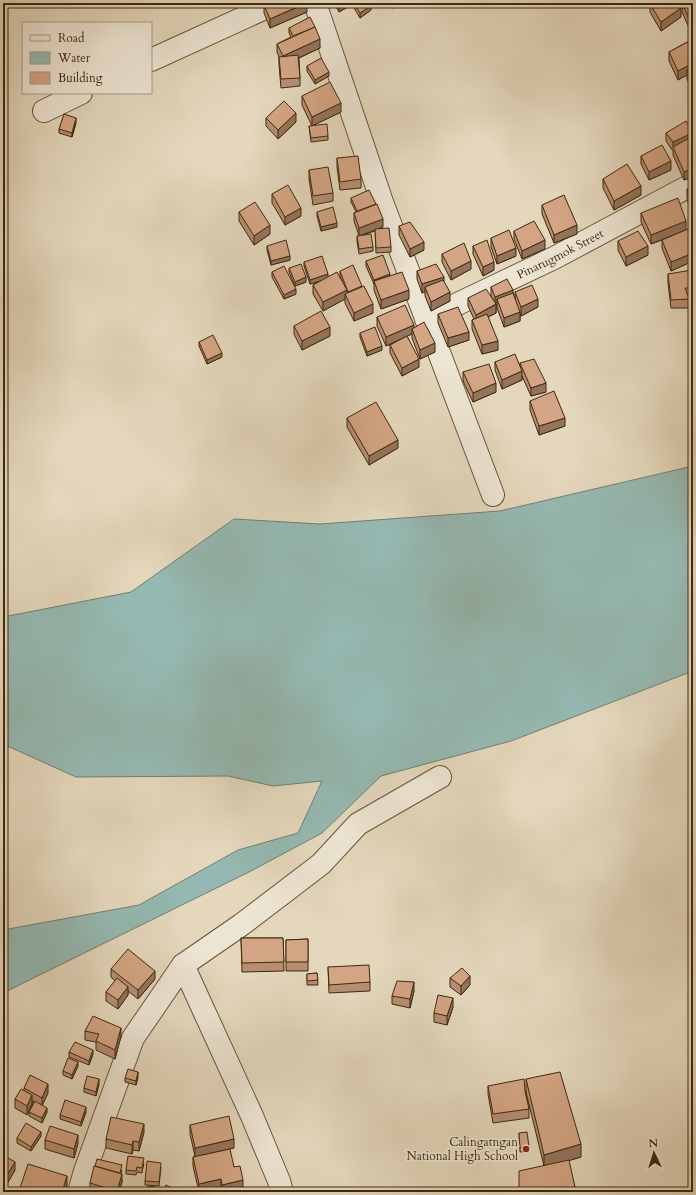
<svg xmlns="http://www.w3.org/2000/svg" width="696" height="1195" font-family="Cardo,serif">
	<rect width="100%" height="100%" fill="#e4d7bc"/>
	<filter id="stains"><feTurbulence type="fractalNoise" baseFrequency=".005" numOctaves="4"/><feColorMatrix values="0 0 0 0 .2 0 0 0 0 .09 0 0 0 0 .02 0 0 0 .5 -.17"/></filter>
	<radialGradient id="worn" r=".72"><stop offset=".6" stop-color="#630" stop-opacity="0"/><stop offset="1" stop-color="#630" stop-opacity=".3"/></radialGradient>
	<path fill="#95b9b2" stroke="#727f70" d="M693,466v205l-182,70 -130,35 -59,57 -71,38 -248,122v-63l136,-25 99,-55 60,-17 24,-52 -49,5 -45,-10 -152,1 -73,-33v-127l128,-25 103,-73 86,5 180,-13z"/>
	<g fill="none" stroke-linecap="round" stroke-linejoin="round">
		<g stroke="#68543a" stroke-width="24">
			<g id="minor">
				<path d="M315,3l67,199 111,293"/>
				<path d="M151,60l125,-57"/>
				<path d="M44,111l37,-18"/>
				<path id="s1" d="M426,319l128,-61 139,-74"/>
				<path d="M183,965l69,151 27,65 3,11"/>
				<path d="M79,1192l6,-21 48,-133 50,-73 58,-40 80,-61 37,-40 82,-47"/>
			</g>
		</g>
		<use href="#minor" stroke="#ede5d3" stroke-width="22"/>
	</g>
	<g fill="#b68e72" stroke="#3e290e">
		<path d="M334,3h36l1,7 -11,8 -7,-12v-2l-14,8z"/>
		<path d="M390,3h13l-11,5z"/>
		<path d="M682,3h11l-3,27 -8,-18z"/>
		<path d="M650,4l31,13 -20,14 -11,-19z"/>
		<path d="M264,5l43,7 -37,16 -6,-15z"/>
		<path d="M289,28h26l5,20 -21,10 1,20v8l-19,2 -2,-23v-8l-2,-5v-8l14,-7 -2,-4z"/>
		<path d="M693,39v54l-6,-14v-4l-9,5 -9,-19v-9z"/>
		<path d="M307,66l22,10 -14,8 -8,-13z"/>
		<path d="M302,96l39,16 -29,14 -10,-21z"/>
		<path d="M266,118l30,4 -18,17 -12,-13z"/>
		<path d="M76,123l-4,14 -13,-4v-4z"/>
		<path d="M309,126l19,10v4l-17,2z"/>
		<path d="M666,133l27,3v41l-9,3 -11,-25v-4l-7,-10z"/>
		<path d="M641,156l30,14 -22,10 -8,-16z"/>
		<path d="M337,158l24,21v9l-21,2 -3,-23z"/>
		<path d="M309,170l24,23v8l-20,4 -4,-26z"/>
		<path d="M603,179l38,16 -27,15 -11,-22z"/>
		<path d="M693,186v36l-6,-24v-9z"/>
		<path d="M272,194l29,22 -16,9 -13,-22z"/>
		<path d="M351,198l32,29 -4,2 12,18v5l-15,1 -1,-22 -15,5 13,11v4l-14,3 -2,-13v-5h2l-5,-15v-8l2,-1 -5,-10z"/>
		<path d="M542,205l35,29 -23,9 -12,-29z"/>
		<path d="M239,212l31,22 -16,11 -15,-24z"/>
		<path d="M317,212l20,15 -16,4 -4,-15z"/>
		<path d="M641,213l45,17 7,13v18l-22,10 -9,-23v-8l-11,4 -10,-22z"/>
		<path d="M399,226l25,24 -14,7 -11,-22z"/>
		<path d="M514,231l31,18 -23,10 -8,-20z"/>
		<path d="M491,238l25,18 -19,8 -6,-17z"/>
		<path d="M618,241l30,14 -22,11 -8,-16z"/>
		<path d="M267,246l23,14 -19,5 -4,-15z"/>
		<path d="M473,246l21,24 -11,6 -10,-22z"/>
		<path d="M442,254l29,15 -20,11 -9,-18z"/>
		<path d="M366,261l24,15 19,23 -28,10 -7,-19v-6l-8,-18z"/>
		<path d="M304,262l24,15 14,4 -2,-5v-5l22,16 11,26 -19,8 -9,-18v-4l-22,12 -10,-17v-9l9,-4 -12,3 -6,-18z"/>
		<path d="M289,268l17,14 -11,4 -6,-14z"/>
		<path d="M417,271l27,11 6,19 -19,10 -6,-15v-4l-3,1 -5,-14z"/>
		<path d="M272,272l24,22 -12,5 -12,-22z"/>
		<path d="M668,274l25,2v20l-5,1 1,2v9h-18l-3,-25z"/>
		<path d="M491,287l22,6 2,6v-7l23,15 -17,9 -1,-2v7l-16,6 -7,-19v-3h-1v8l-8,4 10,33 -16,4 -10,-25v-9l2,-1 -6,-13v-8l25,2 -2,-4z"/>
		<path d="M438,314l31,26 -21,7 -10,-24z"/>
		<path d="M377,317l37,11 21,24 -15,7 -8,-21v-4l-5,2 12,31 -17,9 -12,-23v-8l7,-4 -11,5 -9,-20z"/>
		<path d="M294,326l36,10 -28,14 -8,-16z"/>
		<path d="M360,333l22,17 -15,6 -7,-19z"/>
		<path d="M199,342l23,15 -15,7 -8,-18z"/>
		<path d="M495,362l25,4v-3l26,29 -15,4 -9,-20v4l-20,9 -7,-19z"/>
		<path d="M463,372l33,20 -23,10 -10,-21z"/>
		<path d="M530,401l35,25 -26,9 -9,-25z"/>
		<path d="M347,418l51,30 -29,17 -22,-38z"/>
		<path d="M241,938h42l1,33 -42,1z"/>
		<path d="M308,939v32h-22v-31z"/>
		<path d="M328,967l42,15v9l-41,2z"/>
		<path d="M111,969l44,10 -17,20 -10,-8v4l-10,14 -12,-8v-9l9,-11 -4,-4z"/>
		<path d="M317,973l1,12h-11v-11z"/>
		<path d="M450,978l20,7 -9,10 -11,-8z"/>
		<path d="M414,991l-4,17 -18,-4v-8z"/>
		<path d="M453,1007l-6,18 -13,-3v-9z"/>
		<path d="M85,1031l36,5 -6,23 -19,-9v-8l-11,-2z"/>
		<path d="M69,1052l24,2 -4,11 -20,-8z"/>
		<path d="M78,1066l-6,13 -9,-4v-4z"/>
		<path d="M138,1077l-2,8 -11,-3v-4z"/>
		<path d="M526,1079l55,78 -14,4 8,26v5h-56l25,-26 -18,-74z"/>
		<path d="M99,1084l-3,12 -12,-4v-4z"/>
		<path d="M488,1086l37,5 4,18v9l-36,5 -5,-29z"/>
		<path d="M24,1088l24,5 -6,12 5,7 -5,11 -13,-7v-4l5,-10 -2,-1v3l-5,11 -12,-7v-9l9,-9z"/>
		<path d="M86,1112l-5,14 -21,-7v-4z"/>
		<path d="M190,1125l44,23 -6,1 6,18 9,22 -14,3h-7l-1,-4 -22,4 -6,-26v-9l2,-1 -5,-22z"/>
		<path d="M144,1132l-5,19 -6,-1 -1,4 -26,-6v-9z"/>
		<path d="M519,1133l10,14v4l-9,1z"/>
		<path d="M41,1136l-10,15 -14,-8v-5z"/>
		<path d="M45,1140l33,3 -4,15 -29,-9z"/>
		<path d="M3,1155l12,15 -11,19 -1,-1z"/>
		<path d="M144,1163l-2,10 -5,-1 -1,3 -10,-1v-4z"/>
		<path d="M161,1167l-2,19 -14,-1v-4z"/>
		<path d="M122,1170l-1,3 1,9 -3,10h-29v-9z"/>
		<path d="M67,1185l-2,7h-45v-4z"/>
	</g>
	<g fill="#94745c" stroke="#3e290e">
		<path d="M307,3v9l-37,16v-9z"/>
		<path d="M347,3h6v1l-14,8v-5z"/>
		<path d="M392,3h11l-11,5z"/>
		<path d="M371,6v4l-11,8v-5z"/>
		<path d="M681,8v9l-20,14v-9z"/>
		<path d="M693,20v9l-3,1v-9z"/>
		<path d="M320,39v9l-37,17v-9z"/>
		<path d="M693,63v8l-6,-1v5l-9,5v-9z"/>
		<path d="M329,72v4l-14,8v-4z"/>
		<path d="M341,103v9l-29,14v-9z"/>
		<path d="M296,113v9l-18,17v-9z"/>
		<path d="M76,118v5l-4,14v-4z"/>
		<path d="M692,133v9l-19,5v-5z"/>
		<path d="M671,161v9l-22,10v-8z"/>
		<path d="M693,168v9l-9,3v-8z"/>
		<path d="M641,186v9l-27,15v-9z"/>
		<path d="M301,208v8l-16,9v-8z"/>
		<path d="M383,219v8l-24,9v-8z"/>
		<path d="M686,221v9l-35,14v-9z"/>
		<path d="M337,223v4l-16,4v-4z"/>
		<path d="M270,225v9l-16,11v-9z"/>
		<path d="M577,225v9l-23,9v-8z"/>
		<path d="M545,240v9l-23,10v-8z"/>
		<path d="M424,242v8l-14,7v-8z"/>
		<path d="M648,246v9l-22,11v-9z"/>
		<path d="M516,248v8l-19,8v-8z"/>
		<path d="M693,253v8l-22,10v-9z"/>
		<path d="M290,256v4l-19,5v-4z"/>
		<path d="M471,261v8l-20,11v-9z"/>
		<path d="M494,262v8l-11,6v-9z"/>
		<path d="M328,274v5l-18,5v-4z"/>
		<path d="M390,274v4l-16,3v3v-4z"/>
		<path d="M306,277v5l-11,4v-4z"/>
		<path d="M444,277v9l-19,1v5l-3,1v-9z"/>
		<path d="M296,289v5l-12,5v-4z"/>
		<path d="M347,290v7l-2,-3v5l-22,12v-9z"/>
		<path d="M409,290v9l-28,10v-9z"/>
		<path d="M513,290v9h-16v6h-1v8l-20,10v-8l19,-10v-8z"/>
		<path d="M450,292v9l-19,10v-9z"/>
		<path d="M538,299v8l-17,9v-9z"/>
		<path d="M373,304v9l-19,8v-8z"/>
		<path d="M520,312v9l-16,6v-9z"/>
		<path d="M414,325v8l-2,-4v5l-26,12v-9z"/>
		<path d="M330,327v9l-28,14v-9z"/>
		<path d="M469,332v8l-21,7v-9z"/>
		<path d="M498,341v9l-16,4v-9z"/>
		<path d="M435,343v9l-15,7v-9z"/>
		<path d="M382,346v4l-15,6v-4z"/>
		<path d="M222,353v4l-15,7v-4z"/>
		<path d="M419,359v8l-17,9v-8z"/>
		<path d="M522,371v9l-20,9v-9z"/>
		<path d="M496,383v9l-23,10v-9z"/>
		<path d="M546,383v9l-15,4v-8z"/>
		<path d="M565,418v8l-26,9v-9z"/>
		<path d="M398,440v8l-29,17v-9z"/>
		<path d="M155,971v8l-17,20v-9z"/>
		<path d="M470,976v9l-9,10v-9z"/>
		<path d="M414,982v9l-4,17v-9z"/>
		<path d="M128,987v8l-10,14v-9z"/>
		<path d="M453,998v9l-6,18v-9z"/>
		<path d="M121,1028v8l-6,23v-9z"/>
		<path d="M93,1050v4l-4,11v-4z"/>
		<path d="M78,1062v4l-6,13v-4z"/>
		<path d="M138,1072v5l-2,8v-4z"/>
		<path d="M99,1079v5l-3,12v-4z"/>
		<path d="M48,1084v9l-6,13v-8z"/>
		<path d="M32,1095v9l-5,11v-9z"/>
		<path d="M86,1107v5l-5,14v-4z"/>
		<path d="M47,1108v4l-5,11v-5z"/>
		<path d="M144,1124v8l-5,19v-9z"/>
		<path d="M41,1132v4l-10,15v-4z"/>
		<path d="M78,1135v8l-4,15v-9z"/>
		<path d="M234,1139v9l-39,9v-9z"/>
		<path d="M133,1141v9l-1,4v-9z"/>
		<path d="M581,1144v13l-37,11v-13z"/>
		<path d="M15,1162v8l-11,19v-9z"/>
		<path d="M122,1174v8l-3,10h-2z"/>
		<path d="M67,1176v9l-2,7h-3z"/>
		<path d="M221,1179v9l-22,4v-8z"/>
		<path d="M243,1180v9l-14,3h-7v-7z"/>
	</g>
	<g fill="#d4a584" stroke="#3e290e">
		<path d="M267,3h39l-36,16 -6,-14z"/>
		<path d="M337,3h10l-8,4z"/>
		<path d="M354,3h16l1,3 -11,7z"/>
		<path d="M651,3h27l3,5 -20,14 -11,-18z"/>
		<path d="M682,3h11v17l-3,1z"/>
		<path d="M310,17l5,10 -22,9 -4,-8z"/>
		<path d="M315,27l5,12 -37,17 -6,-12z"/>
		<path d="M693,39v24l-15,8 -9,-19z"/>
		<path d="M298,55l2,23 -19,1 -2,-22z"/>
		<path d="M321,58l8,14 -14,8 -8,-14z"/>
		<path d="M693,67v17l-6,-14z"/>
		<path d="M330,82l11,21 -29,14 -10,-21z"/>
		<path d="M284,101l12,12 -18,17 -12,-12z"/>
		<path d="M64,114l12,4 -4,15 -13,-4z"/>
		<path d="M686,121l6,12 -19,9 -7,-9z"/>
		<path d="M327,124l1,12 -17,2 -2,-12z"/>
		<path d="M693,136v32l-9,4 -11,-25z"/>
		<path d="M662,145l9,16 -22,11 -8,-16z"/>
		<path d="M358,156l3,23 -21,3 -3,-24z"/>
		<path d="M627,164l14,22 -27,15 -11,-22z"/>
		<path d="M328,167l5,26 -20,3 -4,-26z"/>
		<path d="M288,185l13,23 -16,9 -13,-23z"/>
		<path d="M693,186v28l-6,-25z"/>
		<path d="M369,190l7,14 -19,7 -6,-13z"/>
		<path d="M564,195l13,30 -23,10 -12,-30z"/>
		<path d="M678,198l8,23 -35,14 -10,-22z"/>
		<path d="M255,202l15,23 -16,11 -15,-24z"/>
		<path d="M377,204l6,15 -24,9 -5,-15z"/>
		<path d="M333,207l4,16 -16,4 -4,-15z"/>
		<path d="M534,221l11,19 -23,11 -8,-20z"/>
		<path d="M410,222l14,20 -14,7 -11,-23z"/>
		<path d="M389,228l2,19 -15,1 -1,-19z"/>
		<path d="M688,229l5,14v10l-22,9 -9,-22z"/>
		<path d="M509,230l7,18 -19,8 -6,-18z"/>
		<path d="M638,231l10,15 -22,11 -8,-16z"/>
		<path d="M371,234l2,13 -14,2 -2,-13z"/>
		<path d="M286,240l4,16 -19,5 -4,-15z"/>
		<path d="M487,240l7,22 -11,5 -10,-21z"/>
		<path d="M464,243l7,18 -20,10 -9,-17z"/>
		<path d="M383,255l7,19 -16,6 -8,-19z"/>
		<path d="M322,256l6,18 -18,6 -6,-18z"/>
		<path d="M301,264l5,13 -11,5 -6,-14z"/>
		<path d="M436,264l8,13 -22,7 -5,-13z"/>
		<path d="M353,265l9,21 -14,6 -8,-21z"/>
		<path d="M284,266l12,23 -12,6 -12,-23z"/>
		<path d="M692,270l1,6v12h-8l4,11 -18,1 -3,-26z"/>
		<path d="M337,272l10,18 -24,12 -10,-17z"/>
		<path d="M402,272l7,18 -28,10 -7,-19z"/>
		<path d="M507,279l6,11 -18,7 -4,-10z"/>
		<path d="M443,280l7,12 -19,10 -6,-15z"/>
		<path d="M532,285l6,14 -17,8 -6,-15z"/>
		<path d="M364,286l9,18 -19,9 -9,-19z"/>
		<path d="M486,289l10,15 -20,11 -8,-17z"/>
		<path d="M513,293l7,19 -16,6 -7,-19z"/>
		<path d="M405,305l9,20 -28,12 -9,-20z"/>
		<path d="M458,307l11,25 -21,6 -10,-24z"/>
		<path d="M321,311l9,16 -28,14 -8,-15z"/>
		<path d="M487,314l11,27 -16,4 -10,-25z"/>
		<path d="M424,322l11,21 -15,7 -8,-21z"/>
		<path d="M375,327l7,19 -15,6 -7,-19z"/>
		<path d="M213,335l9,18 -15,7 -8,-18z"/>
		<path d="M407,336l12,23 -17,9 -12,-23z"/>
		<path d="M515,354l7,17 -20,9 -7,-18z"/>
		<path d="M534,359l12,24 -15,5 -11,-25z"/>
		<path d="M489,364l7,19 -23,10 -10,-21z"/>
		<path d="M554,391l11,27 -26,8 -9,-25z"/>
		<path d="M376,402l22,38 -29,16 -22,-38z"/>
		<path d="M241,938h42l1,24 -42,1z"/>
		<path d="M308,939v23h-22v-22z"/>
		<path d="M128,949l27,22 -17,19 -27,-21z"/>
		<path d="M369,965l1,17 -41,3 -1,-18z"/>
		<path d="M462,968l8,8 -9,10 -11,-8z"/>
		<path d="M317,973l1,7 -11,1v-7z"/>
		<path d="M117,978l11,9 -10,13 -12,-8z"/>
		<path d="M397,981l17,1 -4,17 -18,-3z"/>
		<path d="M438,995l15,3 -6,18 -13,-3z"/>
		<path d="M93,1016l28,12 -6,22 -19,-9 3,-7 -14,-3z"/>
		<path d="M75,1042l18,8 -4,11 -20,-9z"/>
		<path d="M68,1058l10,4 -6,13 -9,-4z"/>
		<path d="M128,1069l10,3 -2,9 -11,-3z"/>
		<path d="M560,1072l21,72 -37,11 -18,-76z"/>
		<path d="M30,1075l18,9 -6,14 -18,-10z"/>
		<path d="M87,1076l12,3 -3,13 -12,-4z"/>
		<path d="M524,1079l1,12 4,18 -36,5 -5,-28z"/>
		<path d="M21,1089l11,6 -5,11 -12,-7z"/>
		<path d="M65,1100l21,7 -5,15 -21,-7z"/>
		<path d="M35,1101l12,7 -5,10 -13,-6z"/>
		<path d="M229,1116l5,23 -39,9 -5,-23z"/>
		<path d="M111,1117l33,7 -5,18 -6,-1 -1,4 -26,-6z"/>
		<path d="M26,1123l15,9 -10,15 -14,-9z"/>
		<path d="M50,1126l28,9 -4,14 -29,-9z"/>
		<path d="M527,1132l2,15 -9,1 -1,-15z"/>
		<path d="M230,1149l4,18 6,-1 3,14 -21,5 -1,-6 -22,5 -6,-27z"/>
		<path d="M3,1155l12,7 -11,18h-1z"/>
		<path d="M128,1156l16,2 -2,10 -5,-1 -1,4 -10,-1z"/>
		<path d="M97,1159l25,6 -2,8 -25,-7z"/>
		<path d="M569,1160l6,27 -27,5h-29v-21z"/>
		<path d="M147,1161l14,2 -2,19 -14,-1z"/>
		<path d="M28,1164l39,12 -5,16h-28l-14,-4z"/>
		<path d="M94,1166l28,8 -5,17 -27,-8z"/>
		<path d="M166,1185l13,6 -1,1h-15z"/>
		<path d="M148,1186l8,1 -1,5h-8z"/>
	</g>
	<circle fill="#8f2418" stroke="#ede5d3" stroke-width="1.5" cx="526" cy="1149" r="4"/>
	<g text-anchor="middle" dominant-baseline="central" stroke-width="3.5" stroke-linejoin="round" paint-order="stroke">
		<g font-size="12" fill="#3e290e" stroke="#ede5d3">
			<text stroke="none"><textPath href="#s1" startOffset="149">Pinarugmok Street</textPath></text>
		</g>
		<g font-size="12" fill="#3e290e" stroke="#ede5d3" text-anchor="end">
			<text x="518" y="1142">Calingatngan<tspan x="518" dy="14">National High School</tspan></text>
		</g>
	</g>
	<rect width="696" height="1195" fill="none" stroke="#e4d7bc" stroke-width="16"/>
	<rect x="4" y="4" width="688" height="1187" fill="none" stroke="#3e290e" stroke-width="2"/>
	<rect x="8" y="8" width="680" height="1179" fill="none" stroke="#3e290e"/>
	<rect x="22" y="22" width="130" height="72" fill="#ede5d3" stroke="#a79a84"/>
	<rect x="30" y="35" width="20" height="6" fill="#ede5d3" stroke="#a79a84"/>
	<text x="58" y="42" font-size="12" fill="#3e290e">Road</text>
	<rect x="30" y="52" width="20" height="12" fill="#95b9b2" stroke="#a79a84"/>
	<text x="58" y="62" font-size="12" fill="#3e290e">Water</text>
	<rect x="30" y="72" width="20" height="12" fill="#d4a584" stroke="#a79a84"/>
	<text x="58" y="82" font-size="12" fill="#3e290e">Building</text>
	<g transform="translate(654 1153) rotate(356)" stroke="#ede5d3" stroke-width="3" paint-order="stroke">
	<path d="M0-3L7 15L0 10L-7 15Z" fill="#3e290e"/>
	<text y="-6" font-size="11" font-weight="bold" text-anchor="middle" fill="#3e290e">N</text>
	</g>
	<rect width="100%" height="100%" filter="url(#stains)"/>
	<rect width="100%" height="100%" fill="url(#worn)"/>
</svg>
